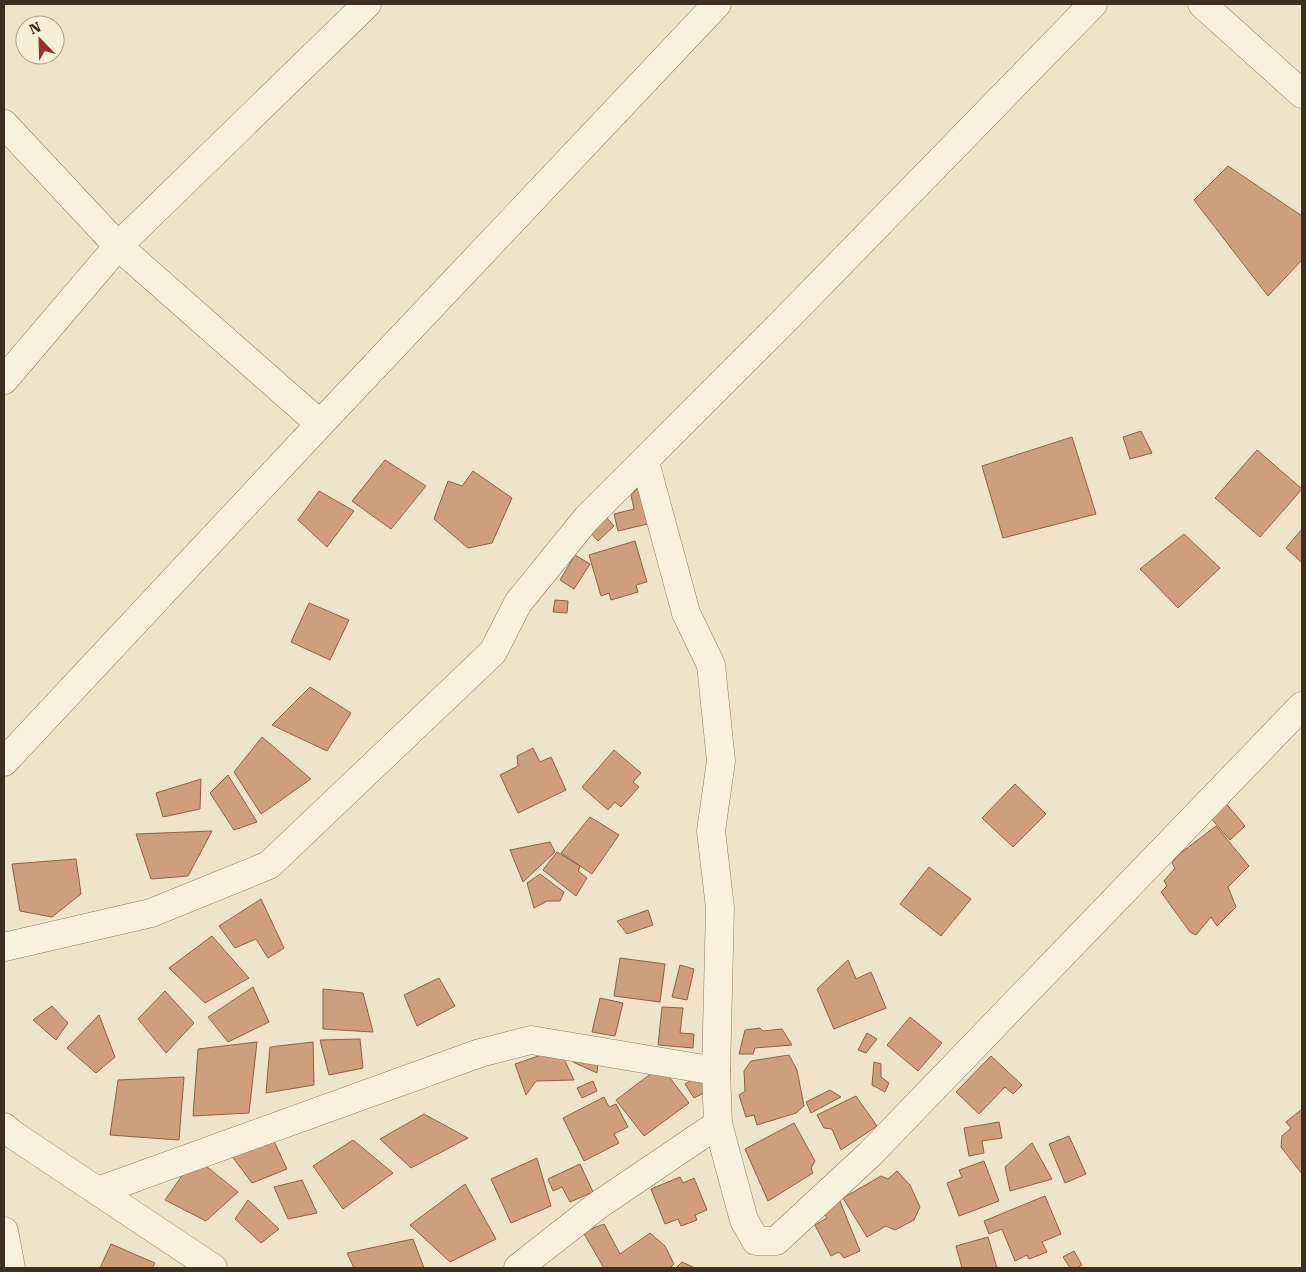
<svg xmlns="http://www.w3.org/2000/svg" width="1306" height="1272" font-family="'Roboto Serif',serif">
	<rect width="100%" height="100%" fill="#f0e4c8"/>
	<g fill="#cf9f7d" stroke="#8d5f41">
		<path d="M1228,166l74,50v44l-34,36 -74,-96z"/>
		<path d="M1141,431l11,22 -22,6 -7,-22z"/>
		<path d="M1072,437l24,77 -93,24 -21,-72z"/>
		<path d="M1257,450l45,39 -42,48 -45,-39z"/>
		<path d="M385,460l41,26 -35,43 -39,-28z"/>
		<path d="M473,471l39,27 -20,45 -24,5 -34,-29 14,-38 14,5z"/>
		<path d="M645,481l11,41 -38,9 -4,-17 20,-5 -3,-14z"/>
		<path d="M319,491l35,20 -27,36 -29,-27z"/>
		<path d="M606,517l8,9 -16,15 -8,-9z"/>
		<path d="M1302,529v34l-16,-15z"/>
		<path d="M1184,534l36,34 -42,40 -38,-39z"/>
		<path d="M635,541l12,41 -11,3 2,7 -27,8 -2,-7 -8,3 -12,-41z"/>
		<path d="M575,555l15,9 -16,25 -14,-9z"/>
		<path d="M555,600l13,1 -1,12 -14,-1z"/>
		<path d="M309,603l40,17 -19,40 -39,-18z"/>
		<path d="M310,687l41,26 -24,38 -55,-26z"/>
		<path d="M262,737l49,42 -50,35 -27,-42z"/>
		<path d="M533,748l7,14 11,-5 15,33 -48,23 -18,-38 18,-9 -1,-10z"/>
		<path d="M614,750l27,23 -8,9 6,5 -18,20 -6,-5 -7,8 -26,-23z"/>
		<path d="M228,775l29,47 -23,8 -24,-37z"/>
		<path d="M201,779l-1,30 -37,8 -7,-24z"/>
		<path d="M1015,784l31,30 -33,33 -31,-29z"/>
		<path d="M1224,801l21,25 -15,14 -22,-25z"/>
		<path d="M590,817l29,18 -27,39 -31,-21z"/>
		<path d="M1216,826l33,40 -21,21 8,20 -19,19 -6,-9 -15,18 -6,-3 -29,-40 6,-6 -3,-5 11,-13 -3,-5 6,-8z"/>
		<path d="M212,831l-24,45 -37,3 -15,-45z"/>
		<path d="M550,842l5,10 -32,30 -13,-32z"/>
		<path d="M557,852l23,14 -2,5 9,7 -11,18 -33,-26z"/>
		<path d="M76,859l5,35 -29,23 -32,-6 -8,-47z"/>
		<path d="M929,867l42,32 -30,37 -41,-32z"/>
		<path d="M540,874l24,18 -4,9h-13l-13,7 -7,-25z"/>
		<path d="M261,899l23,49 -16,10 -12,-19 -21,9 -16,-22z"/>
		<path d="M648,910l5,15 -26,9 -10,-13z"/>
		<path d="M212,936l37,42 -44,25 -36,-35z"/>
		<path d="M620,958l45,6 -5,38 -46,-6z"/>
		<path d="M848,960l8,19 15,-7 15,36 -52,21 -17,-40z"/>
		<path d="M680,965l14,4 -7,31 -15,-3z"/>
		<path d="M439,978l16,28 -38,20 -13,-31z"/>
		<path d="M253,987l16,35 -41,20 -20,-25z"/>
		<path d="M323,989l40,4 10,39 -50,-3z"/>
		<path d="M165,991l29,32 -28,30 -28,-34z"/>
		<path d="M600,998l23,5 -8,33 -23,-4z"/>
		<path d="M52,1006l16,17 -12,17 -23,-20z"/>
		<path d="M662,1007l21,1 -3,25 14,1 -1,14 -35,-3z"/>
		<path d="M99,1015l16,42 -19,16 -29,-25z"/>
		<path d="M910,1017l32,26 -24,28 -31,-26z"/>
		<path d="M760,1028l3,3 19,-2 10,16 -37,3 -2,6h-14l6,-24z"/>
		<path d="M867,1033l10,6 -11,14 -8,-3z"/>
		<path d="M360,1039l3,29 -34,7 -9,-35z"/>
		<path d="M257,1042l-8,71 -56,3 5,-67z"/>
		<path d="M313,1042l1,43 -48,8 4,-46z"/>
		<path d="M577,1052l21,11 -1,10 -24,-11z"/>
		<path d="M544,1054l18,1 12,25 -38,1 -10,14 -11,-31z"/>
		<path d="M789,1055l8,15 7,36 -8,7 -39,12 -3,-10 -8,2 -7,-22 6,-4 -1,-20 7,-10z"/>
		<path d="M991,1056l31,29 -9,9 -8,-7 -26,27 -23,-22z"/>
		<path d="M874,1062l7,2v13l8,6 -4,9 -13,-7z"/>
		<path d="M661,1066l28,37 -45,33 -28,-36z"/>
		<path d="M184,1077l-5,63 -69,-5 8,-55z"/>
		<path d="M697,1077l9,2 -4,15 -8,4 -9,-14z"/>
		<path d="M593,1081l4,10 -15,7 -5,-10z"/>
		<path d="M830,1090l11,7 -30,16 -5,-11z"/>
		<path d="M856,1096l21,30 -36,24 -9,-21 -8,-1 -7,-13z"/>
		<path d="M604,1097l5,10 7,-3 12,23 -14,7 5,9 -35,18 -21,-43z"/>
		<path d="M1302,1109v65l-21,-27 1,-11 9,-8 -5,-6z"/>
		<path d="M424,1114l44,24 -57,30 -31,-29z"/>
		<path d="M999,1122l3,16 -20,3 2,12 -15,3 -5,-28z"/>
		<path d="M794,1123l21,38 -4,7 2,5 -45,28 -23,-52z"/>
		<path d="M271,1135l16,34 -35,14 -24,-32z"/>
		<path d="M1069,1136l17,38 -21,9 -16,-39z"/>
		<path d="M353,1140l40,33 -50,36 -30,-43z"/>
		<path d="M1032,1143l20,36 -42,12 -5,-24z"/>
		<path d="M195,1157l43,35 -32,29 -41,-21z"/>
		<path d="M537,1158l14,48 -40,17 -20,-44z"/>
		<path d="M984,1161l15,40 -40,15 -12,-33 15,-6 -3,-7z"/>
		<path d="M580,1164l13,28 -23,10 -8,-15 -9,4 -5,-12z"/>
		<path d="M897,1171l13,14 10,22 -6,13 -19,10 -9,-4 -19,11 -24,-39 38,-22 7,3z"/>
		<path d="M680,1177l3,6 11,-5 13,32 -12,5 2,5 -16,6 -3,-7 -13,5 -14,-35z"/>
		<path d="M302,1180l15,33 -29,6 -14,-32z"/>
		<path d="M465,1184l31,55 -46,23 -40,-37z"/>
		<path d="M835,1189l25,62 -16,7 -5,-6 -8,4 -16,-31 12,-7 -7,-12z"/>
		<path d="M1045,1196l16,38 -19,8 5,10 -18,7 -2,-4 -12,6 -13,-32 -13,5 -5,-13z"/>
		<path d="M248,1200l31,29 -18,14 -26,-24z"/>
		<path d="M604,1224l16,30 30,-21 15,13 9,18 -4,4h-66l-21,-36z"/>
		<path d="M988,1237l9,31h-35l-6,-22z"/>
		<path d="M413,1239l11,29h-70l-7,-15z"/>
		<path d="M111,1244l44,19 -3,5h-52z"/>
		<path d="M1074,1251l8,14 -5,3h-7l-7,-11z"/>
		<path d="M682,1262l13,6h-19z"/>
	</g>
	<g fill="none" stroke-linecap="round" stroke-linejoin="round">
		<g stroke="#8d765c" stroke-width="29">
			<g id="minor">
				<path d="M1202,4l100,90"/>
				<path d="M4,124l114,122 202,178"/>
				<path d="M4,380l114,-134 249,-242"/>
				<path d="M645,462l41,151 25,52 10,96 -10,70 9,77 -4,163 2,53 26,96 12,21h20l94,-87 432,-448"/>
				<path d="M4,762l316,-338 397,-420"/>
				<path d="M4,947l147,-34 118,-48 224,-213 25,-49 69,-85 199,-199 307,-315"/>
				<path d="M4,1127l11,9 198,132"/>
				<path d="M98,1191l382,-138 51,-13 185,31"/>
				<path d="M4,1231l7,37"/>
				<path d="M518,1268l79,-62 121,-82"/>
			</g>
		</g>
		<use href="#minor" stroke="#faf1dc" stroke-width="28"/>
	</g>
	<rect width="1306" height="1272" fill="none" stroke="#3d2e20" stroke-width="10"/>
	<g transform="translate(40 40) rotate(337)"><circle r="24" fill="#f7eed8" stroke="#ada18e"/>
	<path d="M0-4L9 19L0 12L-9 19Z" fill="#9e2a2b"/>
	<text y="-8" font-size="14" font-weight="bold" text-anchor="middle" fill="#3d2e20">N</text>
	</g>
</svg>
